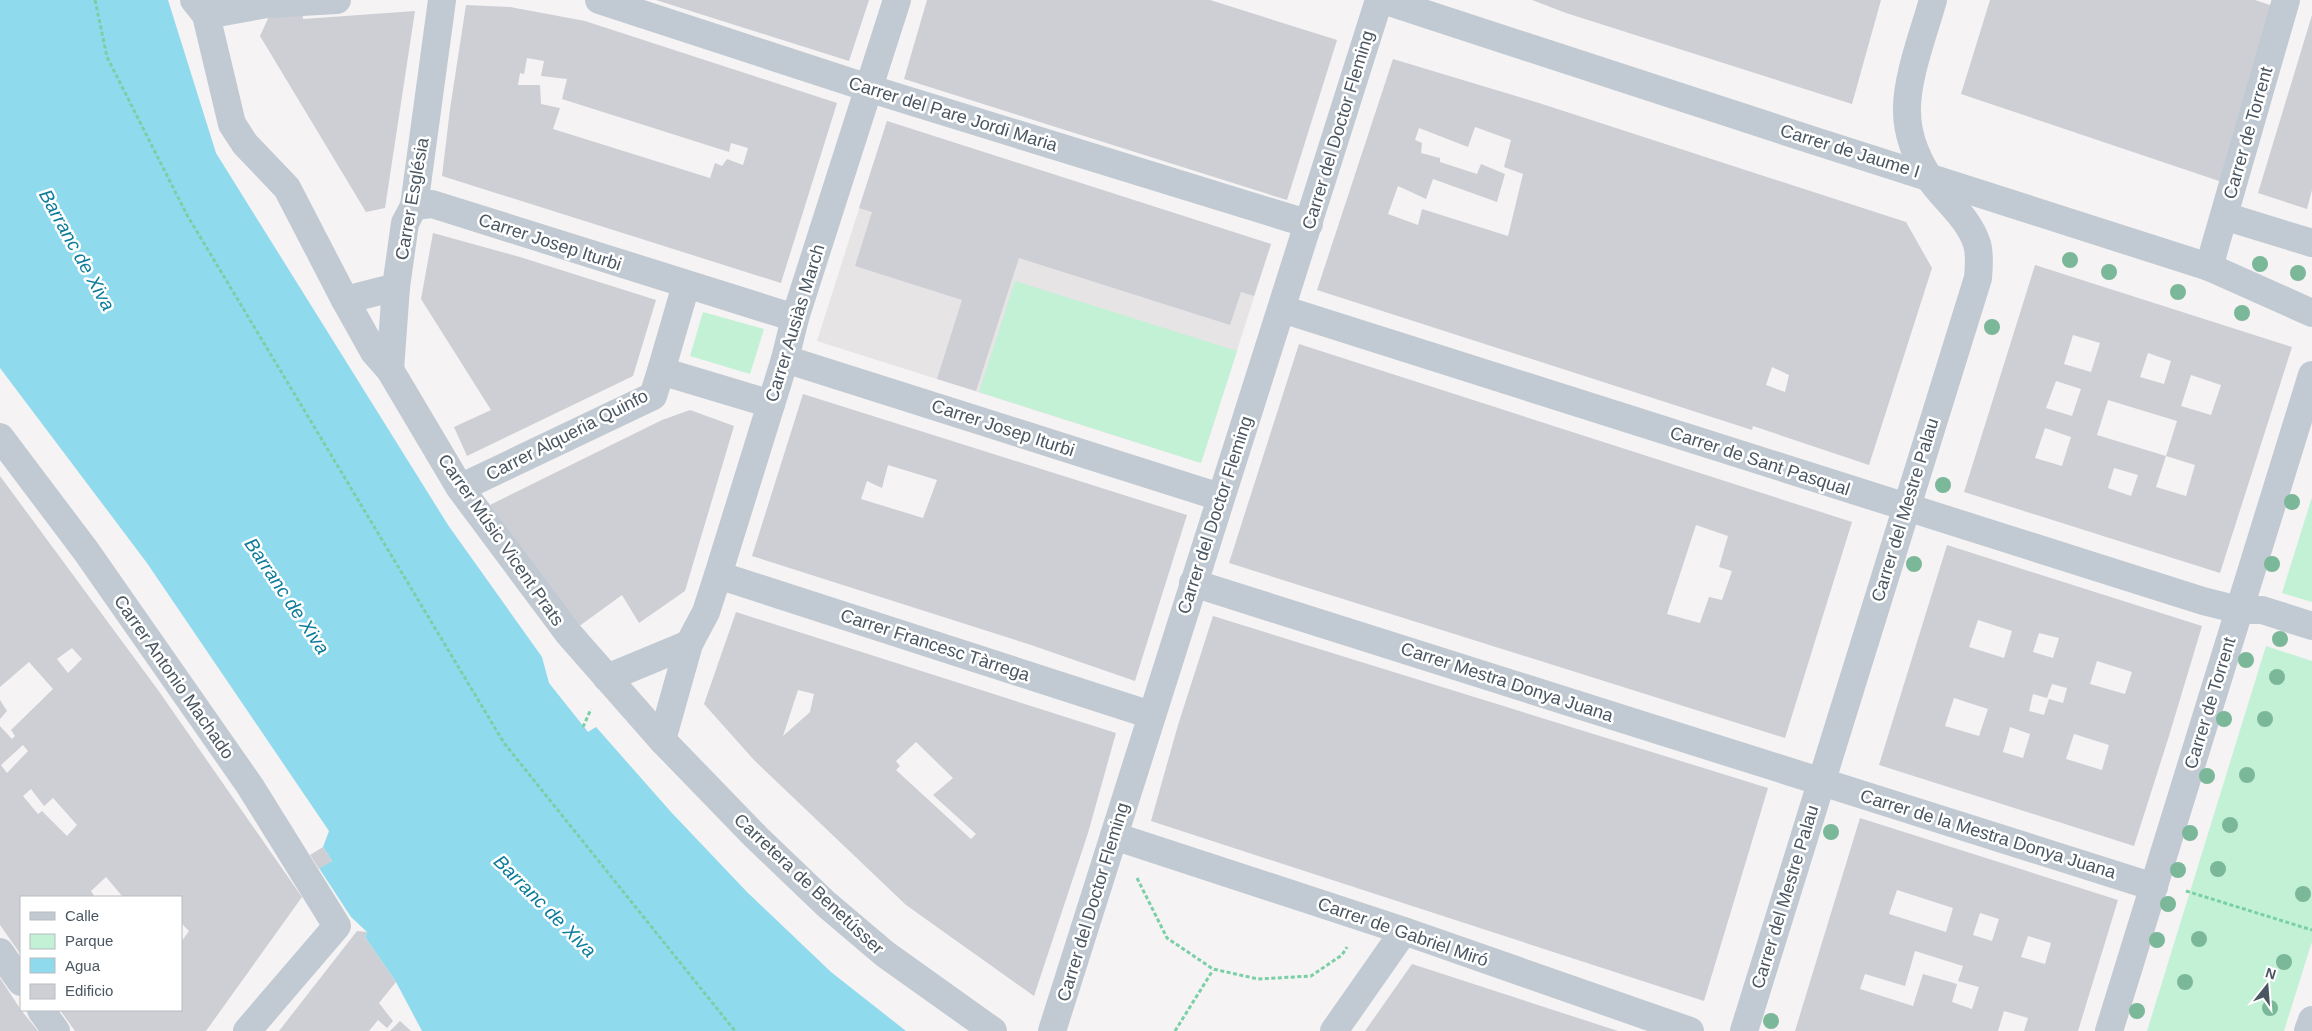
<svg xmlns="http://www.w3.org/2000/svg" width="2312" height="1031" font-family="Arial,sans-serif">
	<rect width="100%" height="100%" fill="#f5f3f3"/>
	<path fill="#e6e4e5" d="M887,121l384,123 -70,219 -384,-122z"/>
	<g fill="#c3f1d5">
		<path d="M1015,281l222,70 -36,112 -222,-71z"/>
		<path d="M703,312l61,17 -14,45 -60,-18z"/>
		<path d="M2312,497v105l-30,-9z"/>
		<path d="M2266,646l46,15v281l-3,9 -25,80h-137z"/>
	</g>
	<path fill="#90daee" d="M0,0h168l48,153 232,372 94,132 7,26 39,49 8,-5 75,85 76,80 84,80 75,59h-484l-26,-49 -31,-45 2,-5 -16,-15 -32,-49 13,-7 -9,-14 6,-16 -182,-268 -147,-195z"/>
	<g fill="#cdcfd5" fill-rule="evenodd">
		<path d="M656,0h213l-20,61z"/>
		<path d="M927,0h283l127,40 -50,160 -383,-121z"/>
		<path d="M1532,0h349l-29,104 -286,-91z"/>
		<path d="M1990,0h265l24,8 -54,175 -264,-89z"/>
		<path d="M466,5l44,2 75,14 252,82 -56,180 -339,-107 8,-67zM527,58l17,3 -3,15 26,3 -5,20 167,53 2,-9 17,5 -5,17 -16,-6 -5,7 -7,-3 -5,15 -157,-49 7,-21 -19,-4 -1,-19h-22l2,-12 4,1z"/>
		<path d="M303,10v9l112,-8 -30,197 -19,4 -106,-176 11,-24z"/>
		<path d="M2312,15v175l-5,19 -49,-16z"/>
		<path d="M1393,59l146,44 367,119 26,46 -63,197 -116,-39 -1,4 -435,-140zM1475,127l36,13 -7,27 19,7 -15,62 -86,-27 -4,16 -30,-11 10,-28 28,13 7,-20 64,23 8,-28 -24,-10 -4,10 -37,-12v-4l-19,-5 1,-10 -7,-3 4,-12 49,19zM1772,367l17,8 -4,17 -19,-7z"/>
		<path d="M887,121l384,123 -17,52 -13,-4 -11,33 -211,-67 -43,133 -39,-12 25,-79 -107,-34 17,-54 -13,-4z"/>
		<path d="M433,233l87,24 136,43 -23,76 -166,80 -13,-29 37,-17 -70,-111z"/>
		<path d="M2035,265l257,82 -72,226 -256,-81zM2073,335l27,8 -9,29 -27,-8zM2148,353l23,8 -7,23 -24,-7zM2191,375l30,10 -10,30 -30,-9zM2056,381l25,8 -9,27 -26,-8zM2108,400l69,21 -11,35 29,9 -9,31 -30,-9 10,-31 -69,-21zM2045,428l26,9 -9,29 -27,-8zM2114,468l24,7 -7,21 -23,-8z"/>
		<path d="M1299,344l553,178 -67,216 -556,-175zM1696,525l32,11 -9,31 13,4 -10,29 -13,-3 -9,26 -33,-9z"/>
		<path d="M803,394l384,121 -52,166 -104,-36 -279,-89zM888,465l49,15 -14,38 -62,-19 6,-18 15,7z"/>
		<path d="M690,410l44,16 -49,165 -46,32 -17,-28 -44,32 -88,-122 172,-85z"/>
		<path d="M0,476l158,214 144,207 -96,134h-131l-15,-21h121v-68l8,-11 -8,-8v-26h-58l-17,-20 -15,14 4,6h-74v58l-21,-30v-199l12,13 3,-3 -4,-6 42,-41 -24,-27 -29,25zM72,648l10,11 -14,14 -11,-14zM23,745l5,6 -21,22 -6,-8zM31,789l13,17 9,-8 24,27 -10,11 -25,-25 -4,3 -15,-18z"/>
		<path d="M1947,545l255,81 -33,110 -35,110 -255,-81zM1978,620l34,11 -8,27 -35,-11zM2039,633l20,5 -6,20 -20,-6zM2097,661l35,11 -7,22 -35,-10zM2052,684l15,4 -4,15 -14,-4 -5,16 -15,-4 4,-17 14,4zM1954,698l34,11 -9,27 -34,-10zM2010,727l20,7 -7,24 -20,-6zM2074,734l35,11 -7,25 -36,-11z"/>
		<path d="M736,612l380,121 -28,100 -54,163 -128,-91 -152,-145 -50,-56zM798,690l16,4 -4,18 -27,24zM916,742l37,36 -20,17 43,39 -5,5 -75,-69 4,-4 -4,-5z"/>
		<path d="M1213,616l555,172 -64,213 -553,-180 27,-96z"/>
		<path d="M0,700l7,11 -7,8z"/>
		<path d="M1860,818l258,82 -40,131h-54l4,-13 -24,-7 -6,20h-203zM1897,890l56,18 -7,24 -57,-18zM1980,913l19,6 -7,22 -19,-6zM2028,936l23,7 -6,21 -24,-7zM1915,951l48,15 -5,15 21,6 -7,22 -20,-7 5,-18 -34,-10 -10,32 -53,-17 5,-15 40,12z"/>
		<path d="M323,847l9,14 -13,8 -9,-14z"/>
		<path d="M357,931l10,1 -2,5 31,45 -17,21 14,18 -6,7 -9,-8 -9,11h-90z"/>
		<path d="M1412,964l206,67h-253z"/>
		<path d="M0,978l21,32 17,21h-38z"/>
		<path d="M400,1021l11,10h-21z"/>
	</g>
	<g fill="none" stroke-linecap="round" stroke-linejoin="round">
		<g stroke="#7ad0a6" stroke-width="3" stroke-dasharray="4 2.5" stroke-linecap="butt">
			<path d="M95,0l12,57 80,158 317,528 231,288"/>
			<path d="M583,727l8,-18"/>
			<path d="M1137,878l30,60 46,31 45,10 53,-3 31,-21 5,-8"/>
			<path d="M2186,891l126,39"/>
			<path d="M1175,1031l38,-61"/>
		</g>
		<g stroke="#c1cad2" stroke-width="28">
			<path d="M194,0l12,15 26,109 13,20 42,44 58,112 29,52 16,18 70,118 108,145 94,107 94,97 70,67 59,50 108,77"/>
			<path d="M599,0l288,94 422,130"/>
			<path d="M1383,0l432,141 394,126 103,46"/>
			<path d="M206,15l61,-11 70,-4"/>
			<path d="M414,206l18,-2 363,114"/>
			<path d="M2224,216l88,27"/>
			<path d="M2209,267l77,-267"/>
			<path d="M686,285l-25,86 110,33"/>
			<path d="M345,300l51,-13"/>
			<path d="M1282,309l921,292 36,9h23l50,16"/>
			<path d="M785,359l435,138"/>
			<path d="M390,370l6,-83 9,-64 9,-17 28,-206"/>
			<path d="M0,437l86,114 164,235 87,140 -90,105"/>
			<path d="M460,488l193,-92 8,-25"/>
			<path d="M718,575l433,140"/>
			<path d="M1193,583l961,304"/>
			<path d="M607,678l82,-34"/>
			<path d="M662,740l27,-96 17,-32 12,-37 67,-216 10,-41 102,-318"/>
			<path d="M1114,836l290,95 286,100"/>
			<path d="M0,952l21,30"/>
			<path d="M41,1010l15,21"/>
			<path d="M1052,1031l327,-1031"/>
			<path d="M1334,1031l70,-100"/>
			<path d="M1744,1031l234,-753c1,-11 2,-24 -1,-34 -9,-28 -34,-45 -49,-68 -12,-19 -21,-43 -21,-65 -1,-32 17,-79 26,-111"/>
			<path d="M2109,1031l203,-656"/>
			<path d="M2308,1031l4,-11"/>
		</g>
	</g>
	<g fill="#7bb799">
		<circle cx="2070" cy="260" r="8"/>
		<circle cx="2260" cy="264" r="8"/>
		<circle cx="2109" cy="272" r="8"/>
		<circle cx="2298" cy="273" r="8"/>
		<circle cx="2178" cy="292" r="8"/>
		<circle cx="2242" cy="313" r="8"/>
		<circle cx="1992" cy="327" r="8"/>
		<circle cx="1943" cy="485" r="8"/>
		<circle cx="2292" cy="502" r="8"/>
		<circle cx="1914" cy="564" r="8"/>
		<circle cx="2272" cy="564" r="8"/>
		<circle cx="2280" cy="639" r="8"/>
		<circle cx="2246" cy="660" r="8"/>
		<circle cx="2277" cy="677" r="8"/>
		<circle cx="2224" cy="719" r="8"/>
		<circle cx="2265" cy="719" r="8"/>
		<circle cx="2247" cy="775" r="8"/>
		<circle cx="2207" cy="776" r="8"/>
		<circle cx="2230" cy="825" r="8"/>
		<circle cx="1831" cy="832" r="8"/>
		<circle cx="2190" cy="833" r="8"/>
		<circle cx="2218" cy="869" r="8"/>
		<circle cx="2178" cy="870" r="8"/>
		<circle cx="2303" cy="894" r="8"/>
		<circle cx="2168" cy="904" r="8"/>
		<circle cx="2199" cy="939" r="8"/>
		<circle cx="2157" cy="940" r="8"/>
		<circle cx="2284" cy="962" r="8"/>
		<circle cx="2185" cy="982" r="8"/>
		<circle cx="2270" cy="1008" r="8"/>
		<circle cx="2137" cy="1011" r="8"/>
		<circle cx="1771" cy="1021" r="8"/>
	</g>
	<g text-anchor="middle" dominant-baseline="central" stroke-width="5" stroke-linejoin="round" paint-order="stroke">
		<g font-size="18" fill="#4a5661" stroke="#fff">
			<text transform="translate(953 114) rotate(17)">Carrer del Pare Jordi Maria</text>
			<text transform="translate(1338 130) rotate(-73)">Carrer del Doctor Fleming</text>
			<text transform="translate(2248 133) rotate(-74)">Carrer de Torrent</text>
			<text transform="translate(1850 151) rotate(17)">Carrer de Jaume I</text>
			<text transform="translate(412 199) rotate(-80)">Carrer Església</text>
			<text transform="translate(550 242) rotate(18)">Carrer Josep Iturbi</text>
			<text transform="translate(795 323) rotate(-73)">Carrer Ausiàs March</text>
			<text transform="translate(1003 428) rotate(18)">Carrer Josep Iturbi</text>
			<text transform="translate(567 435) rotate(-27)">Carrer Alqueria Quinfo</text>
			<text transform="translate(1760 461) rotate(18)">Carrer de Sant Pasqual</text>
			<text transform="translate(1905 510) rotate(-73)">Carrer del Mestre Palau</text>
			<text transform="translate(1215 515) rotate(-72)">Carrer del Doctor Fleming</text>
			<text transform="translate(501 540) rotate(55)">Carrer Músic Vicent Prats</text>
			<text transform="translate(935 645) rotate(18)">Carrer Francesc Tàrrega</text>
			<text transform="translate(174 677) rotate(55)">Carrer Antonio Machado</text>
			<text transform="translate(1507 682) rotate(18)">Carrer Mestra Donya Juana</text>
			<text transform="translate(2210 703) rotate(-73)">Carrer de Torrent</text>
			<text transform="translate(1988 834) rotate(17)">Carrer de la Mestra Donya Juana</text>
			<text transform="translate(809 884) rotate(43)">Carretera de Benetússer</text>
			<text transform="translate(1785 897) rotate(-73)">Carrer del Mestre Palau</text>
			<text transform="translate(1093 902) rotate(-73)">Carrer del Doctor Fleming</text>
			<text transform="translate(1403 932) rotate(19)">Carrer de Gabriel Miró</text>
		</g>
		<g font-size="19" font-style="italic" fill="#0c7c9b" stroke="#fff">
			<text transform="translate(77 250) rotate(61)">Barranc de Xiva</text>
			<text transform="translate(287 596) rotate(56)">Barranc de Xiva</text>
			<text transform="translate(545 906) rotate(45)">Barranc de Xiva</text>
		</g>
	</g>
	<rect x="20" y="896" width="162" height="115" fill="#ffffff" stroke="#b7bbc0"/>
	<rect x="30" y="912" width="25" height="8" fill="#c1cad2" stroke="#b7bbc0"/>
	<text x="65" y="921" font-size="15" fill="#4a5661">Calle</text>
	<rect x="30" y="934" width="25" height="15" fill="#c3f1d5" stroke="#b7bbc0"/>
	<text x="65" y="946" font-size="15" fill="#4a5661">Parque</text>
	<rect x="30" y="958" width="25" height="15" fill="#90daee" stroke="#b7bbc0"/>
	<text x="65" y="971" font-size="15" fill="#4a5661">Agua</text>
	<rect x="30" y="984" width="25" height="15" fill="#cdcfd5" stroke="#b7bbc0"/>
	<text x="65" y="996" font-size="15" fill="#4a5661">Edificio</text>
	<g transform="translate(2267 986) rotate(17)" stroke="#ffffff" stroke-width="4" paint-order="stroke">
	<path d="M0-4L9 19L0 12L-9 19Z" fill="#4a5661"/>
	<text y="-8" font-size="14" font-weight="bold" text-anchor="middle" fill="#4a5661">N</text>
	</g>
</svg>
